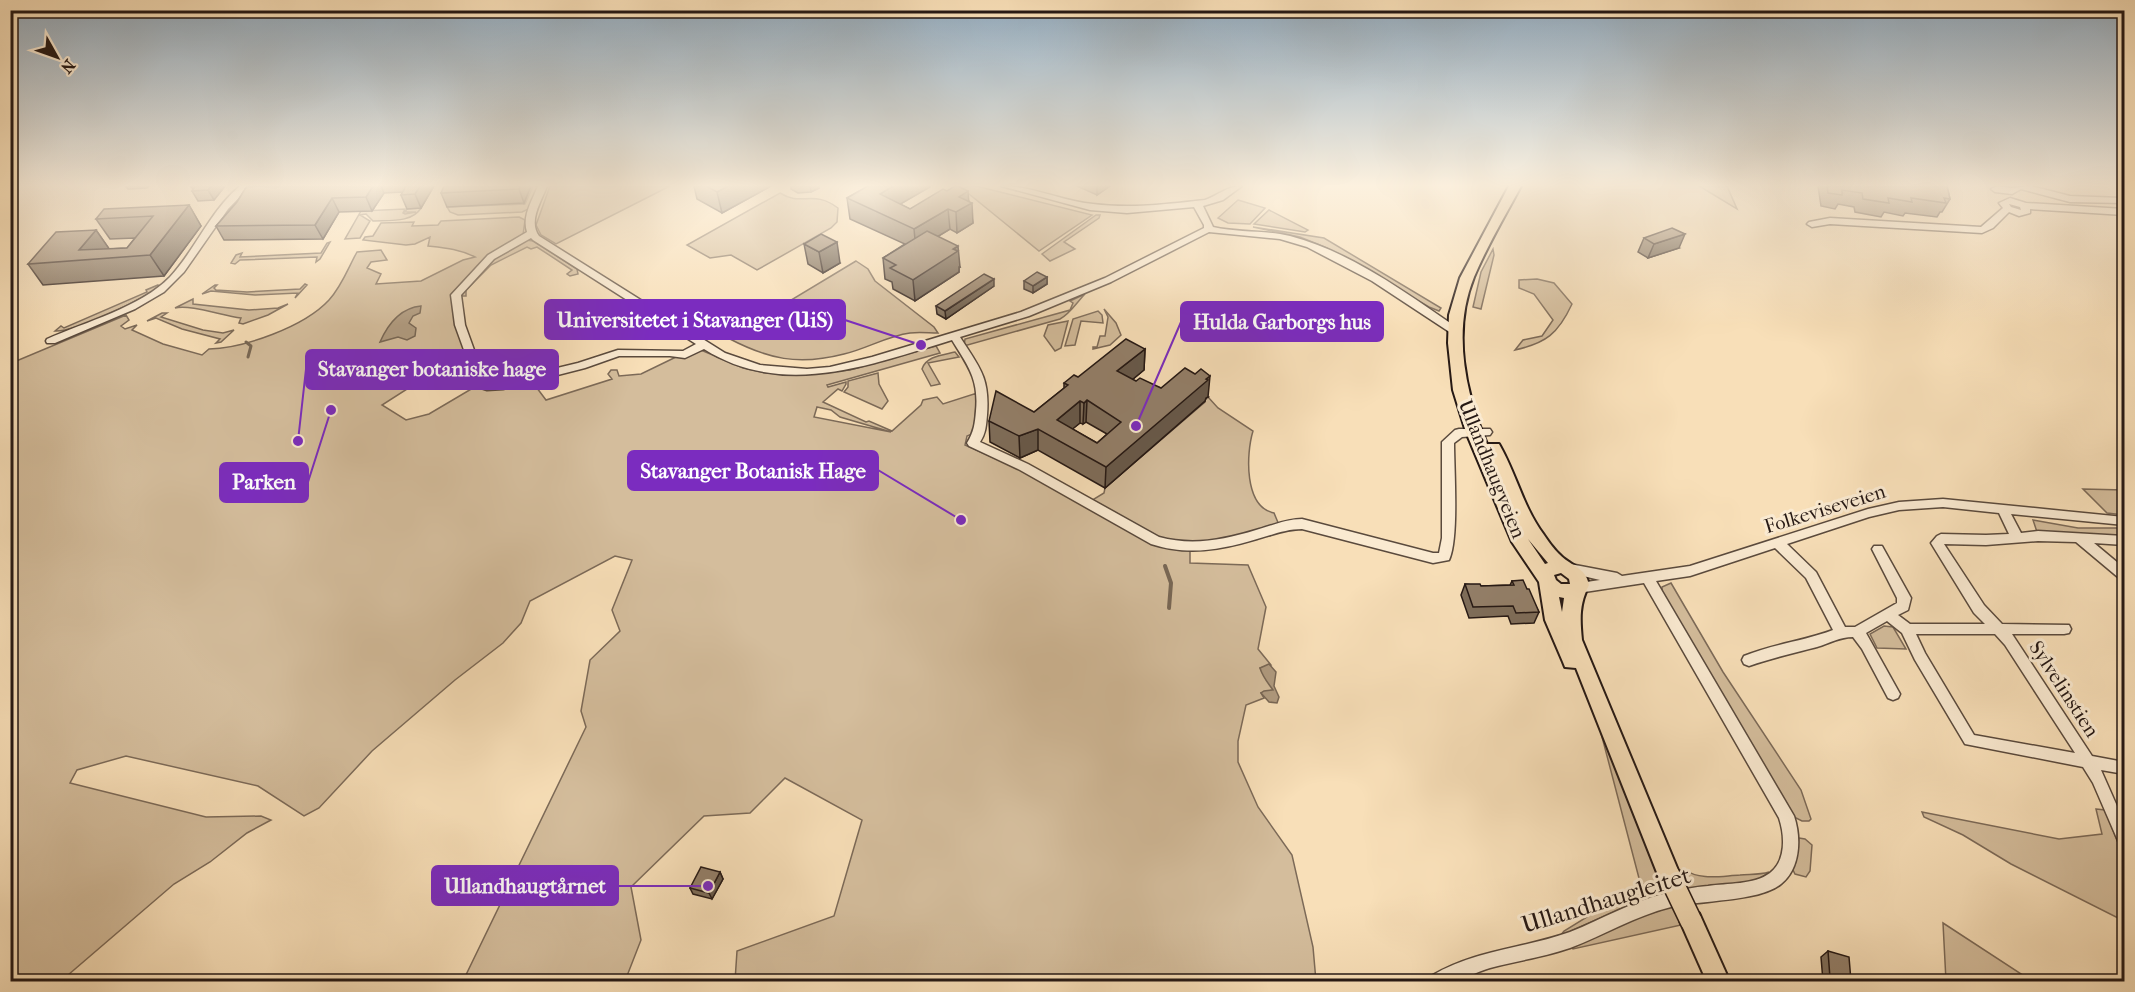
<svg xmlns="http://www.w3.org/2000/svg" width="2135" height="992" font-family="'IM FELL French Canon',serif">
	<rect width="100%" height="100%" fill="#f8dfb8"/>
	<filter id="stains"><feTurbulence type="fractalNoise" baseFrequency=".00333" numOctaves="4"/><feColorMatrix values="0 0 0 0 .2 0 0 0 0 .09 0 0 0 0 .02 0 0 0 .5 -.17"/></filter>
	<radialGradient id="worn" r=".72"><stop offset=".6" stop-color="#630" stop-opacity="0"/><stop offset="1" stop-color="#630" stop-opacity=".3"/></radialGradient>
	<g fill="#d4bd9c" stroke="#7c6a58" stroke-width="1.5" fill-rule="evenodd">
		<path d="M533,186h6l-8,22 -9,4 -64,3 -8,-3 -3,-5 78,-3z"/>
		<path d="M550,186h120l-114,58 -15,-9 -5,-10z"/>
		<path d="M968,186h8l116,29 -53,36 -76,-62z"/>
		<path d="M1727,186l10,23 -38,-23z"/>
		<path d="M780,193c22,14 33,-4 58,15l-1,14 -6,6 -74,42 -26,-15 -21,3 -23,-13z"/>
		<path d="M1238,200l27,8 -15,16 -22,-1 -10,-5z"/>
		<path d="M421,208c-9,15 -32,12 -48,13l-7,-7 -6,1 10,6 -10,17 -15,1 16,-28 44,-2 -2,4 2,1 11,-2h-11l2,-3z"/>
		<path d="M1269,210l39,20 -3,2 -51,-8z"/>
		<path d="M1096,215h4l-1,3 -35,24 11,7 -25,12 -8,-7z"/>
		<path d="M519,217l6,3 -2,15 -66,56 8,67 5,4 -2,14 -8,-8 -14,-4 -64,41 24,15 23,-6 49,-29 53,-5 15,20 66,-21 -4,-5 3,-4h6l2,6 22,-2 37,-18 23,-6 42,18 23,5 32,2 52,-5 86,-24 4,7 -113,32 1,2 18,-5v2l-4,7 -4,-2 -15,13 43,20 3,-1 23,10 29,-26 2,-5 14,-3 6,7 34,-11 -3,36 -2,5 -5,2 -2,9 126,56 13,-8 1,-5 100,-86 -1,-2 4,-3 10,11 35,23c-7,23 -9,76 21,82l5,12 -89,25v13l58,2 18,42 -8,42 13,16 -11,3c4,11 11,13 13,22l-12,3 3,5 -18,7 -8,36v21l20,45 34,48 21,92 3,34h-581l2,-30 97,-35 28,-96 -77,-42 -35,35 -46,3 -73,71 10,53 -16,41h-162l123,-254 -5,-16 9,-51 30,-29 -8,-21 20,-50 -17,-4 -85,45 -9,22 -18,20 -48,37 -83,71 -53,57 -15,8 -46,-30 -132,-30 -49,14 -7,13 136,34 55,-1 10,4 -24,13 -37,29 -36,22 -113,97 -50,1v-620h3l112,-47 3,5 -8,6 4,3 12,-4 -5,5 31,14 39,11 7,-6c35,-1 95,-22 120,-49 13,-14 19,-32 28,-48l24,-2 6,10 -16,2 -4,6 14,6 -5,10 45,-3 42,-21 12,-3c-16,-8 -28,-9 -47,-11l2,-9 -15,7 -9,1 -43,-5 2,-3 8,-1 8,-13 33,-1 -2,4 26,-1 3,-4zM817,407l14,3 9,7 51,15 -77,-15z"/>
		<path d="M1253,227l71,11 117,70 -2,3 -10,-4 -102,-59 -27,-11z"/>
		<path d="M526,240l7,1 44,28 1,5 -8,2 -3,-2 5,-4 -35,-23 -6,2 -4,-2 -36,18 -25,25v6h-4l-1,-2 35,-39z"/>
		<path d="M330,242l-10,17 -4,3 1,-5 -77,3 -5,4 -4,-1 5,-8 6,-2 -2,4 81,-4 6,-10z"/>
		<path d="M1493,249l1,6 -13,54 -8,-2 8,-35z"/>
		<path d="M856,261l12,8 7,12 59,46 4,6c-9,0 -19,-1 -28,0 -23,3 -44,16 -66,21 -46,12 -76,5 -116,-16z"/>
		<path d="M1537,279l17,4 18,21c-14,30 -26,39 -57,46l8,-10 19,-4 11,-16 -19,-26 -15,-6v-8z"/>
		<path d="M305,284l2,1 -12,13 3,-5 -43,2 -44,-4 -9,3 13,-9h2l-3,3 2,2 31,2 53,-3z"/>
		<path d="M158,285l2,2c-20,13 -83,45 -105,44l6,-5 3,2 83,-36 -1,-2z"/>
		<path d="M1085,294c-8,8 -15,20 -25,25l-96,27 1,-7 105,-29 3,-7 -3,-2z"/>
		<path d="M193,299v5l56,6 29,-2 10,-4 -20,11 -25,9 -4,-1 2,-5c-18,-2 -51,-14 -66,-10z"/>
		<path d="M1104,309l12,14 5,12 -11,10 -17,4v-2h4l3,-11h5l3,-19z"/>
		<path d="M1098,311l4,4 1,8 -22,-2 -6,24 -10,1 8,-27z"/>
		<path d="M162,313h5l-6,4 42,13 20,3 11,-3 -13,12 -5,1 4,-4 -38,-10 -26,-11 -9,3z"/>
		<path d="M1068,321l-7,27 -6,3 -11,-15 4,-11z"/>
		<path d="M955,352l4,5 -31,6 12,21 -9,2 -9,-17c4,-13 21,-14 33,-17z"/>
		<path d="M878,373l1,11 9,17 -6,8 -38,-17 4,-5v-6z"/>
		<path d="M2083,489l41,1v25l-17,-2z"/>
		<path d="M2033,520l45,8h46v9l-87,-5z"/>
		<path d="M1671,583l52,89 78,118 10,29 -2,2h-7l-8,-4 -132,-225v-5z"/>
		<path d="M1884,626l9,1 13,22 -29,-1 -7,-14z"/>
		<path d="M1601,733l66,162 -5,1 -22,-14z"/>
		<path d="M2096,809l9,1 19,48v63l-113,-57 -48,-29 -39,-18 -2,-5 137,27 43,-5z"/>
		<path d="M1799,838l6,1 7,6 -2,26 -4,6 -11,-3 -3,-6z"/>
		<path d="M1683,869c18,12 37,7 57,6 10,-1 19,0 29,-3l-13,10 -70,8 -9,-19z"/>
		<path d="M1637,886l20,11 -25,7 -72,32 4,-5z"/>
		<path d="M1673,906l8,19 -108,24 -1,-2 41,-21z"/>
		<path d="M1943,923l89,58h-86z"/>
	</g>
	<g fill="#b09b80" stroke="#786755" stroke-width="1.5">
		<path d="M421,306l-1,7 -7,3 -4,7 7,5 -1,8 -8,4 -9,-3 -18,5c8,-18 20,-34 41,-36z"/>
		<path d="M1269,664l7,8 -2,14 5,11 -2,6 -8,-1 -8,-9 3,-2 9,-1c-4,-6 -10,-12 -13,-22z"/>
	</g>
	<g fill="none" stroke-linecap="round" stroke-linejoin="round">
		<path stroke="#786755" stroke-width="3" d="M246,342l5,4 -3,11"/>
		<path stroke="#786755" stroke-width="4" d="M1165,566l6,17 -2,25"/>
		<g stroke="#5a4a3d" stroke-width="3">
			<g id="minor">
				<path d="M240,186h10l-22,23 -44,63 -20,20 -29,17 -80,34h-8l-1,-2 1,-2c38,-17 94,-32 123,-62 26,-28 40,-66 70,-91z"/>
				<path d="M538,186h9c-6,16 -19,35 -8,50l186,117 35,12 47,4 23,-2 42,-10 149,-45 84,-34 99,-50v-3l-10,-18 -67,6 -37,-3 -89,-24c32,0 60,15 92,18 37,5 74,0 112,-4 14,-5 22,-14 37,-14l-19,14 -20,6 10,21c26,6 52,3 77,9 62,16 117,58 169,93l1,2 -1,2h-8l-79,-52 -65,-34 -27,-8 -71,-7 -98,50 -82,34 -69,21c19,30 30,40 27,78 -1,10 -1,18 -7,27l48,22 131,73c33,9 64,3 97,-7 15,-4 30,-11 46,-11l131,34h6l3,-15v-96l13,-12 4,-1h31l2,3 -2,3 -28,2 -8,6c0,27 5,96 -5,117l-16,3 -131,-34c-16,0 -30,6 -45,10 -37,11 -69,17 -106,5l-131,-74 -51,-24 -2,-3c7,-11 8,-20 9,-32 3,-32 -8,-45 -24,-71 -82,25 -169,59 -248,9l-19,9 -15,-2h-51l-34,12 -82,21 -16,1 -15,-5 -6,-11 2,-13 -13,-36 -4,-30 37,-40 39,-23c-5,-16 5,-31 11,-46zM531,238l2,2 163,104 -13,7 -65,-1 -40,13 -75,18 -15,1 -8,-3 -4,-5 2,-13 -13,-36 -4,-30 33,-36z"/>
				<path d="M1997,186l14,2 20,-2 39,10 51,2 3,1v4l-54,-1 -49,-13 -9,5 -17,-2 -4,-3z"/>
				<path d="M2010,198l16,5 98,6v6l-94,-6v4l-11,3 -10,-4 -16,16 -11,5 -152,-9 -18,3 -5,-3 2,-2 21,-4 151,9 22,-19 -4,-5zM2009,204l11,3 1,3 -10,-3z"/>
				<path d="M1943,499l181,18v8l-113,-11 10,19 17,-2 86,5v9l-30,-2 30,25v12l-5,-2 -43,-36 -38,-1 -52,4 -42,-1 40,61 18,19 67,1 2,4 -2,4 -5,1h-52l80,122 32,6v12l-23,-4 23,52v23l-5,-2 -26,-60 -10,-16 -118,-23 -50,-84 -13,-27 -15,-12 -21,12 34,61 -2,4 -5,2 -5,-2 -26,-49 -9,-12c-13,0 -23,6 -36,10 -23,6 -45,11 -68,19l-5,-2 -2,-4 2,-4c29,-12 60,-15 89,-26l-27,-52 -31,-30 -85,28 -34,5 138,235c7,21 7,52 -13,68 -22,18 -80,16 -110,23 -36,9 -67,28 -101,41 -26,9 -54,13 -80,20 -12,3 -27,12 -38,14 -8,0 -16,0 -23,0l2,-6c46,-27 91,-27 139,-44 33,-13 62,-31 97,-39 14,-3 27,-6 41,-7 19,-3 46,-1 62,-13 16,-12 15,-37 9,-55l-135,-235 -66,10 -5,-1 -1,-4 1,-4 27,-4 -34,-8 -2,-3 2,-3 4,-2 47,9 5,3 68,-10 178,-57 31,-7zM1943,507l56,6 10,21 -23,1 -45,-1 -4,2 -6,7 43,70 11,11h-75l-12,-9 10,-5 3,-12 -29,-52h-8l-2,3 25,49v5l-42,24h-10l-29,-55 -29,-28 82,-27 30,-7zM1916,634h79l10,11 70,108 -101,-18 -49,-82z"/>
			</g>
		</g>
		<g stroke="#251814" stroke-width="4">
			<g id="major">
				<path d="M1509,186h12c-16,30 -34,60 -47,91 -22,54 -9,116 13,167h12c17,29 24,63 45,91 6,9 15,21 25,27 10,7 17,9 20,23 -10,19 -9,34 -7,55l98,235 -3,7 -8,3 -8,-3 -3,-7 -82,-207 -11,-1 -2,-5 -18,-42 -6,-38 -27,-40 -46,-110 -13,-42 -5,-47 1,-28 11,-37zM1528,539l20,24 -3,1zM1561,573l8,6 1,5h-9l-5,-4 -2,-5zM1559,597l5,1 -2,14z"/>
				<path d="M1691,910l8,3 31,69h-23l-27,-61 3,-8z"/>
			</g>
		</g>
		<use href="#minor" fill="#faead1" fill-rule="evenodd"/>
		<use href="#major" fill="#f8dfb8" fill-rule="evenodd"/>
		<g stroke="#251814" stroke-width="24" stroke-linecap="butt">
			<path id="major-bridge" d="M1669,875l22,46"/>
		</g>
		<use href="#major-bridge" stroke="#f8dfb8" stroke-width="21"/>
	</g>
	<g fill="#7e6d5a" stroke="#251814" stroke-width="1.5" fill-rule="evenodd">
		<path d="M125,186h24l-2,2 -19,1z"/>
		<path d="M190,186h35l-11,14 -16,1 -6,-10 1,-2z"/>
		<path d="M247,186h187l-13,22 -14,1 -6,-14 2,-3 -19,1 -12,18 -33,1 -16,27 -99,1 -8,-14 21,-24z"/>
		<path d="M531,186l-7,17 -77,4 -6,-14z"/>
		<path d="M694,186h77l-49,27 -25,-14z"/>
		<path d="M791,186h28v2l-8,4 -13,1 -7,-4z"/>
		<path d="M868,186h62l-30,18 10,5 59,-8 4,22 -16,10 -7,-4 -12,7 22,31h-1v5l-44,29 -22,-12 -1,-7 -7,-3 -2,-21 22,-14 -55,-25 -3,-21z"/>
		<path d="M1077,186h33l-13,9z"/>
		<path d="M1818,186h129l3,13 -8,13h-2l-3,5 -32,-4 -2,3 -19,-4 -3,5 -26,-5 -1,-5 -16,-3 -3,5 -14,-3z"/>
		<path d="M189,205l12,21 -37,50 -121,9 -15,-21 68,-34 13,19 18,-1 8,-10 -25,1 -14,-20z"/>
		<path d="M1644,238l35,10 -31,10 -10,-6z"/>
		<path d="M804,244l36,19 -17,10 -15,-9z"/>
		<path d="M1047,277v7l-14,9 -9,-4v-8z"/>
		<path d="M994,286l-48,33 -9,-5 -1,-8z"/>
		<path d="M1145,349l-1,21 -12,10 29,8 47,9 -2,1 -1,3 -100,87 -67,-38 -18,8 -30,-16 -1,-21 45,-9 30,-24v-5zM1086,422l21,12 -10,9 -25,-14 8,-6 3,1z"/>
		<path d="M1512,581l15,8 12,23 -5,11 -23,1 -3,-8 -39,2 -8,-23 4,-11 16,2 29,-1z"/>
		<path d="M720,872l3,7 -11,20 -19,-5 -3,-6z"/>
		<path d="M1828,951l23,30h-28l-2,-24z"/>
	</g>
	<g fill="#67594a" stroke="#251814" stroke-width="1.5">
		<path d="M211,186h14l-11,14 -6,-10z"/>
		<path d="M373,186h8l3,7 -12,18 -6,-14z"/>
		<path d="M420,186h14l-13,22 -6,-14z"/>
		<path d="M520,186h11l-7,17 -5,-14z"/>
		<path d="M728,186h43l-49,27 -5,-21z"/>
		<path d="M810,186h9v2l-8,4z"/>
		<path d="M893,186h37v1l-47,27 -3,-20z"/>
		<path d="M1097,186h13l-13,9z"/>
		<path d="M968,191l1,13 3,-1 1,20 -16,10 -1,-21 3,-15z"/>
		<path d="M332,198l7,14 -16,27 -8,-14z"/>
		<path d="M189,205l12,21 -37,50 -14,-21z"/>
		<path d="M948,209l2,20 -34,21 -2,-21z"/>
		<path d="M96,230l14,20h-31z"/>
		<path d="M1685,234l-6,14 -31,10 6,-14z"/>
		<path d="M837,242l3,21 -17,10 -4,-21z"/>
		<path d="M958,246l2,21h-1v5l-44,29 -2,-21z"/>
		<path d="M1047,277v7l-14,9v-7z"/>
		<path d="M994,279v7l-48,33 -1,-8z"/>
		<path d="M1145,349l-1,21 -28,23 1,-22z"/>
		<path d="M1210,376l-2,21 -2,1 -1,3 -100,87 1,-21z"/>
		<path d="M1087,400l-1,22 -3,2 1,-21z"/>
		<path d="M1080,401v22l-21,17 -2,-20z"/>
		<path d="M1038,429v21l-18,8 -1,-22z"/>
		<path d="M720,872l3,7 -11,20 -3,-6z"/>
	</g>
	<g fill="#937f69" stroke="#251814" stroke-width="1.5" fill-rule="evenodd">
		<path d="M195,186h16l-3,4 -16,1z"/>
		<path d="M247,186h126l-7,11 -34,1 -17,27 -99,1 21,-24z"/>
		<path d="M406,186h14l-5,8 -14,1z"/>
		<path d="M444,186h76l-1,3 -78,4z"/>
		<path d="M706,186h22l-11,6z"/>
		<path d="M868,186h25l-13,8 30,15 33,-20 4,2 8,-5h3l10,5 -9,6 13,6 -16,9 -8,-3 -34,20 -67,-31z"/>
		<path d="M1827,186h120l3,13 -6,-1 2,5 -35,-5 1,4 -24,-4 1,5 -26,-4 -1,-6 -20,-3v5l-14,-2z"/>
		<path d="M189,205l-39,50 -122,9 28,-32 40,-2 -17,20 48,-2 26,-32 -57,3 8,-10z"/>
		<path d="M1672,228l13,6 -31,10 -10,-6z"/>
		<path d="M927,231l31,15 -5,3 5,2 -45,29 -23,-12 6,-3 -13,-7z"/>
		<path d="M821,234l16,8 -18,10 -15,-8z"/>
		<path d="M1037,272l10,5 -14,9 -9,-5z"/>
		<path d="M984,274l10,5 -49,32 -9,-5z"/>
		<path d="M1126,339l19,10 -28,22 19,10 4,-3 21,10 24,-20 10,6 6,-5 9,7 -4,3 2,1 -102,87 -68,-38 -19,7 -30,-15 7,-30 38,21 34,-27 -4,-2 10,-8 4,2zM1087,400l34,22 -24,21 -40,-23 23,-19 4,2z"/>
		<path d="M1523,580l4,9h2l10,23 -23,1 -3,-7 -40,1 -8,-23h15l1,2 33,-1 -2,-4z"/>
		<path d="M701,867l19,5 -11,21 -19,-5z"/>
		<path d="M1828,951l21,6 2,24h-9l-12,-3z"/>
	</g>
	<linearGradient id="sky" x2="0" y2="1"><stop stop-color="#91aabe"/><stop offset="0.57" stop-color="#fcf1df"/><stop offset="1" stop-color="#fcf1df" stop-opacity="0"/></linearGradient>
	<rect width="2135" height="325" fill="url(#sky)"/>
	<g text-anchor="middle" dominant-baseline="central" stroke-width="6" stroke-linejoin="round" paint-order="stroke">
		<g font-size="20" fill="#251814" stroke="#faead1">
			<text transform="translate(1492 469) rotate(68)">Ullandhaugveien</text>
			<text transform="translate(1825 509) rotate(-17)">Folkeviseveien</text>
			<text transform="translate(2064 689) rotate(57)">Sylvelinstien</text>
		</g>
		<g font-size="24" fill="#251814" stroke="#faead1">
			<text transform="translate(1606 900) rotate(-17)">Ullandhaugleitet</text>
		</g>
	</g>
	<path fill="none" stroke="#7b2cbf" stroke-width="2" d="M921 345L845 320M1136 426L1181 322M298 441L306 369M961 520L878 470M331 410L308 482M708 886L618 886"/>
	<g fill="#7b2cbf" stroke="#faead1" stroke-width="2">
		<circle cx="921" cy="345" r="6"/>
		<circle cx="1136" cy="426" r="6"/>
		<circle cx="298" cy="441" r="6"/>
		<circle cx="961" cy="520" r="6"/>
		<circle cx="331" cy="410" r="6"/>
		<circle cx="708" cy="886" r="6"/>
	</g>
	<g fill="#7b2cbf" stroke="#7b2cbf" stroke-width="2">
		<rect x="545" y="300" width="300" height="39" rx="6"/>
		<rect x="1181" y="302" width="202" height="39" rx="6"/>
		<rect x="306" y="350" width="252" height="39" rx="6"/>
		<rect x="628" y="451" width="250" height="39" rx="6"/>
		<rect x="220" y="463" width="88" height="39" rx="6"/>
		<rect x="432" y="866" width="186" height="39" rx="6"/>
	</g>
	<g font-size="21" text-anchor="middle" font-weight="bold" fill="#fff">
		<text x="695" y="327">Universitetet i Stavanger (UiS)</text>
		<text x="1282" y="329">Hulda Garborgs hus</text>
		<text x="432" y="376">Stavanger botaniske hage</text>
		<text x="753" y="478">Stavanger Botanisk Hage</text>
		<text x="264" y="489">Parken</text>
		<text x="525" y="893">Ullandhaugtårnet</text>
	</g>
	<rect width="2135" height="992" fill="none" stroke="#f8dfb8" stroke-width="36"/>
	<rect x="12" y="12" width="2111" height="968" fill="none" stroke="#251814" stroke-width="3"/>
	<rect x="18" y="18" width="2099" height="956" fill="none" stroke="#251814" stroke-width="1.5"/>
	<g transform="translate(57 57) rotate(130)" stroke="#faead1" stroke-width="4.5" paint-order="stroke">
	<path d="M0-4.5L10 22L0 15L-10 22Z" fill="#251814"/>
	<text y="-9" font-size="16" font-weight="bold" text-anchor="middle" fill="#251814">N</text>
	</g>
	<rect width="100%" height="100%" filter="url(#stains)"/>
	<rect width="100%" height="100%" fill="url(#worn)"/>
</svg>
